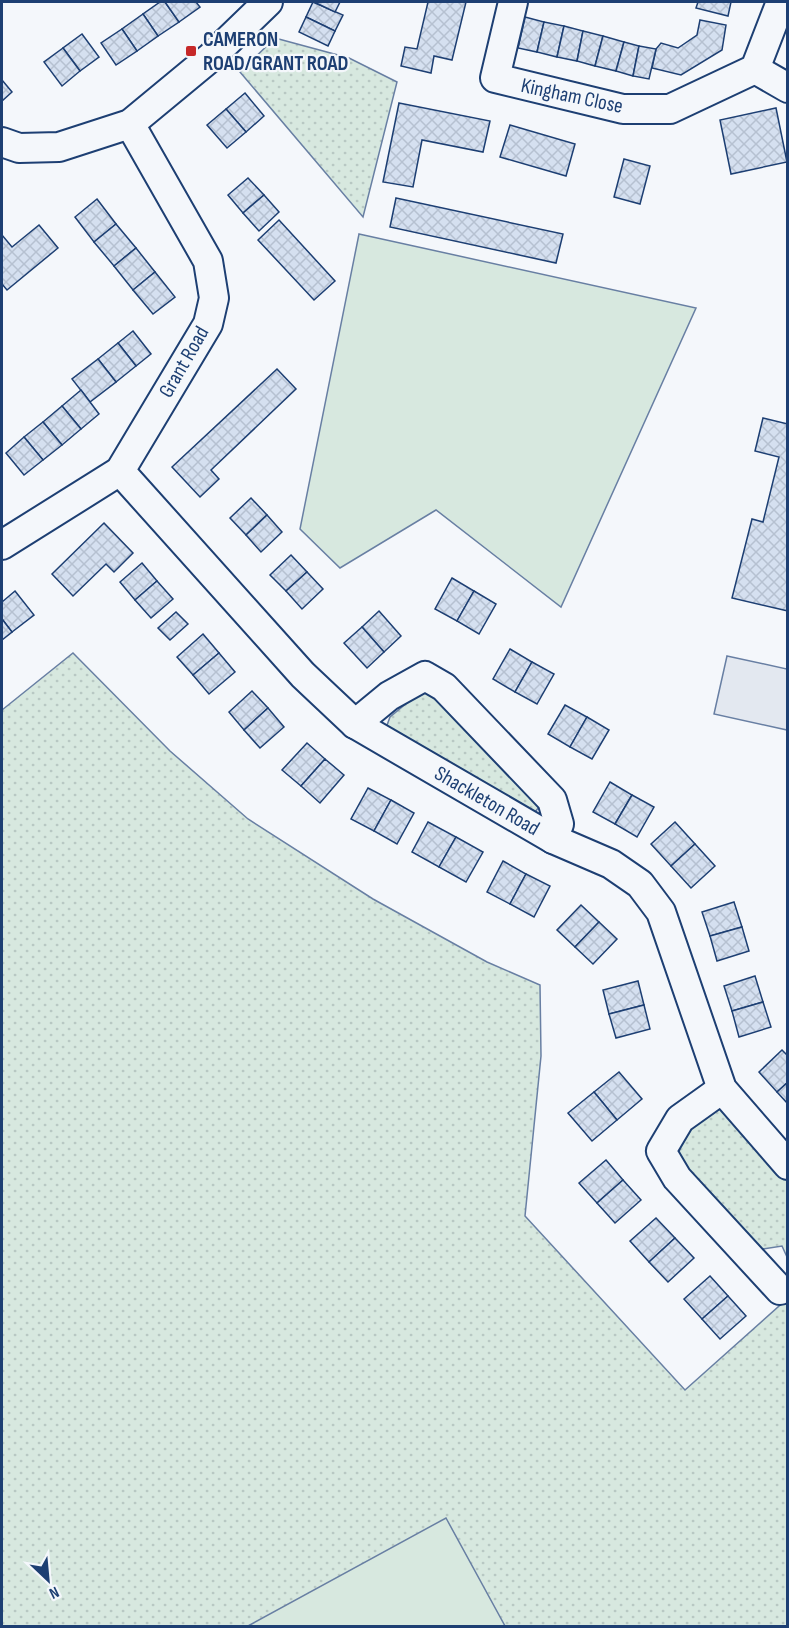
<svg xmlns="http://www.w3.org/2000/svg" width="789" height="1628" font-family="'Sofia Sans Condensed',sans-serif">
	<defs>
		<pattern id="grass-dots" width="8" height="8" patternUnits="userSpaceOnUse" patternTransform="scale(1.5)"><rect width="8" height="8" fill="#d7e8df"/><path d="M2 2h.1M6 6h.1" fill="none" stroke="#b8c8c3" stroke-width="1.8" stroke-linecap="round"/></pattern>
		<pattern id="building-cross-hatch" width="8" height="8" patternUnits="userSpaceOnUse" patternTransform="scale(1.5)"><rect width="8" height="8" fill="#d5e0f0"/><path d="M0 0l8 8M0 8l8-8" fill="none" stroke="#b6c1d1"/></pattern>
	</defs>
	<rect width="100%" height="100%" fill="#f4f7fb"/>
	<g fill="url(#grass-dots)" stroke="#687fa3" stroke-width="1.5">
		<path d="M275,38l74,20 48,24 -34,135 -123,-145z"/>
		<path d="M73,653l97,98 78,68 125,80 114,63 53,23 1,71 -16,160 160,174 102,-91v327h-785v-916z"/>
		<path d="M425,688l118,114 -8,10 -13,-5 -136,-79 4,-11z"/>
		<path d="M718,1103l69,76v78l-5,-11 -19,3 -13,-1 -73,-87 8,-33z"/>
	</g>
	<g fill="#d7e8df" stroke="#687fa3" stroke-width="1.5">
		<path d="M359,234l337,74 -135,299 -125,-97 -96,58 -40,-39z"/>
		<path d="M446,1518l59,108h-257z"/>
	</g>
	<path fill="#e3e8f0" stroke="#687fa3" stroke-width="1.5" d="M727,656l60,13v61l-73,-16z"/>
	<g fill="url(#building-cross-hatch)" stroke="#1d3f73" stroke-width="1.5">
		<path d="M160,2h5l14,20 -21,14 -15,-22z"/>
		<path d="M165,2h31l4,5 -21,15z"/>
		<path d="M313,2l30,13 -8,16 -29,-14z"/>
		<path d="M314,2h26l-5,10z"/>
		<path d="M428,2h38l-14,58 -18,-4 -3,17 -30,-7 4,-19 12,2z"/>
		<path d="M698,2h33l-3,14 -32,-8z"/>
		<path d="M143,14l15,22 -21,15 -15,-22z"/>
		<path d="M306,17l29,14 -7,15 -29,-14z"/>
		<path d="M525,17l19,5 -7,30 -19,-4z"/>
		<path d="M700,20l26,5 -4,25 -41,25 -29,-7 4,-19 5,-6 17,5 19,-13z"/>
		<path d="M544,22l20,4 -7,31 -20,-5z"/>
		<path d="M564,26l19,5 -6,30 -20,-4z"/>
		<path d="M122,29l15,22 -21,14 -15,-22z"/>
		<path d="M583,31l20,5 -8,30 -18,-5z"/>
		<path d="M82,34l17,23 -19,14 -17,-23z"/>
		<path d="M603,36l21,6 -8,29 -21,-5z"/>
		<path d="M624,42l15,4 -6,30 -17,-5z"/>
		<path d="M639,46l17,3 -7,30 -16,-3z"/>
		<path d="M63,48l17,23 -18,15 -18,-24z"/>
		<path d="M2,80l10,12 -10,9z"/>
		<path d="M245,93l19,23 -18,16 -20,-23z"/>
		<path d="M399,103l91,18 -7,31 -61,-12 -9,47 -30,-5z"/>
		<path d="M776,108l11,54 -56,12 -11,-54z"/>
		<path d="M226,109l20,23 -19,16 -20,-23z"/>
		<path d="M510,125l65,19 -9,32 -66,-19z"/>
		<path d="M624,159l26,7 -10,38 -26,-7z"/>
		<path d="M248,178l16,17 -21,18 -15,-18z"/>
		<path d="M264,195l15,17 -20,19 -16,-18z"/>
		<path d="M396,198l167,36 -7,29 -166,-36z"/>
		<path d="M97,199l19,25 -22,18 -19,-25z"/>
		<path d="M279,220l56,61 -21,19 -56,-60z"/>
		<path d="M116,224l20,24 -22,18 -20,-24z"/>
		<path d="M39,225l19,23 -51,42 -5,-6v-49l10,12z"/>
		<path d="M136,248l19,24 -22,18 -19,-24z"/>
		<path d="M155,272l20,25 -22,17 -20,-24z"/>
		<path d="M133,331l18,23 -15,12 -18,-23z"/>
		<path d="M118,343l18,23 -20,16 -18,-23z"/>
		<path d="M98,359l18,23 -26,20 -18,-23z"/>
		<path d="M277,369l19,20 -85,81 8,9 -19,18 -28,-30z"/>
		<path d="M81,390l18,24 -18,15 -19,-23z"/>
		<path d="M62,406l19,23 -19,16 -19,-23z"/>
		<path d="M763,418l25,6v187l-56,-13 20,-79 11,3 16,-65 -24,-6z"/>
		<path d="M43,422l19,23 -19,15 -19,-23z"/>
		<path d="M24,437l19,23 -19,15 -18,-22z"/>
		<path d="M251,498l16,17 -21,20 -16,-17z"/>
		<path d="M267,515l15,17 -21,20 -15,-17z"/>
		<path d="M104,523l29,30 -19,19 -8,-8 -33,32 -21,-22z"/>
		<path d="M291,555l16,17 -21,19 -16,-16z"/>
		<path d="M142,563l15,18 -22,19 -15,-18z"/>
		<path d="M307,572l16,17 -21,20 -16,-18z"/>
		<path d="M452,578l22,13 -17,30 -22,-12z"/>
		<path d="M157,581l16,18 -22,19 -16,-18z"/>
		<path d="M15,591l19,24 -22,17 -10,-13v-17z"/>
		<path d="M474,591l22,13 -17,30 -22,-13z"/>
		<path d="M379,611l22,25 -17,16 -22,-25z"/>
		<path d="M176,612l12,12 -18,16 -12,-12z"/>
		<path d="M2,619l10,13 -10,8z"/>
		<path d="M362,627l22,25 -17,16 -23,-25z"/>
		<path d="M203,634l16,19 -26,22 -16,-18z"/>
		<path d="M510,649l22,13 -17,30 -22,-13z"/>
		<path d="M219,653l16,19 -26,22 -16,-19z"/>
		<path d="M532,662l22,12 -17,30 -22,-12z"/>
		<path d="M252,691l16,17 -24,22 -15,-18z"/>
		<path d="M565,705l22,12 -17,30 -22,-13z"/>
		<path d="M268,708l16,19 -24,21 -16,-18z"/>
		<path d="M587,717l22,13 -17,29 -22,-12z"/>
		<path d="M307,743l18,16 -24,27 -19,-16z"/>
		<path d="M325,759l19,16 -24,28 -19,-17z"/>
		<path d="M610,782l22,13 -17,29 -22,-12z"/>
		<path d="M368,788l23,12 -17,31 -23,-12z"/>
		<path d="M632,795l22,12 -17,30 -22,-13z"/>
		<path d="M391,800l23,13 -17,31 -23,-13z"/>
		<path d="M428,822l28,15 -17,30 -27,-15z"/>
		<path d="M675,822l20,22 -24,22 -20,-22z"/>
		<path d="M456,837l27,15 -17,30 -27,-15z"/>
		<path d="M695,844l20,22 -24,22 -20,-22z"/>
		<path d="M503,861l23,13 -16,30 -23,-12z"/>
		<path d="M526,874l24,12 -16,31 -24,-13z"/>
		<path d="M734,902l8,25 -32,9 -8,-24z"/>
		<path d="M581,905l18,17 -24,25 -18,-17z"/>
		<path d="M599,922l18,17 -24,25 -18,-17z"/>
		<path d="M742,927l7,24 -32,10 -7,-25z"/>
		<path d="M755,976l8,26 -31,9 -8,-25z"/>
		<path d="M638,981l6,24 -35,9 -6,-24z"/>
		<path d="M763,1002l8,25 -32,10 -7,-26z"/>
		<path d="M644,1005l6,24 -34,9 -7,-24z"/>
		<path d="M782,1050l6,6v26l-11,10 -18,-20z"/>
		<path d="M619,1072l23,27 -25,21 -23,-28z"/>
		<path d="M788,1082v22l-11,-12z"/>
		<path d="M594,1092l23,28 -25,21 -24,-28z"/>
		<path d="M606,1160l17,20 -26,23 -18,-20z"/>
		<path d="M623,1180l18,20 -26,23 -18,-20z"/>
		<path d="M656,1218l19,20 -26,24 -19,-21z"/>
		<path d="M675,1238l19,20 -26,24 -19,-20z"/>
		<path d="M710,1276l18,20 -26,23 -18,-20z"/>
		<path d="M728,1296l18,20 -26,23 -18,-20z"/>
	</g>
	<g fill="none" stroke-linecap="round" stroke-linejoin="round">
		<g stroke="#1d3f73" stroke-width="32">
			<g id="minor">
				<path d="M513,2l-18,76 128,31h47l85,-40 26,-67"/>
				<path d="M755,69l33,19"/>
				<path d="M2,142l17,6 40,-1 71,-23 81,-67 57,-55"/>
				<path d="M120,471l183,204 52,49 198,115 58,25 29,20 21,28 61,177 66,76"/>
				<path d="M2,545l118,-74 88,-147 6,-26 -6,-37 -78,-137"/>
				<path d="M355,724l34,-28 36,-20 19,11 108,113 7,24 -6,15"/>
				<path d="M722,1089l-42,30 -19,32 16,27 103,112"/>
			</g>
		</g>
		<use href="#minor" stroke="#f4f7fb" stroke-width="28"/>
	</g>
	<rect fill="#c62828" stroke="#f4f7fb" stroke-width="2" x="185" y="45" width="12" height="12" rx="3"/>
	<g text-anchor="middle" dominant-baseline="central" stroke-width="4.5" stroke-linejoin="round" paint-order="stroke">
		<g font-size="21" font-weight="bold" fill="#1d3f73" stroke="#f4f7fb" text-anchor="start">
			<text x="203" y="39">CAMERON<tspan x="203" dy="24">ROAD/GRANT ROAD</tspan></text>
		</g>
		<g font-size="21" fill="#1d3f73" stroke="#f4f7fb">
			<text transform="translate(572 96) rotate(12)">Kingham Close</text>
			<text transform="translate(184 362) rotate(-60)">Grant Road</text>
			<text transform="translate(487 801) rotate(30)">Shackleton Road</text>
		</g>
	</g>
	<rect width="789" height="1628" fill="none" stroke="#1d3f73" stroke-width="6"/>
	<g transform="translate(48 1580) rotate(154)" stroke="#f4f7fb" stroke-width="4.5" paint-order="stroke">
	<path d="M0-4.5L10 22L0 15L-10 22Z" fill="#1d3f73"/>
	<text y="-9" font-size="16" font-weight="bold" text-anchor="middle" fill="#1d3f73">N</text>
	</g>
</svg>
